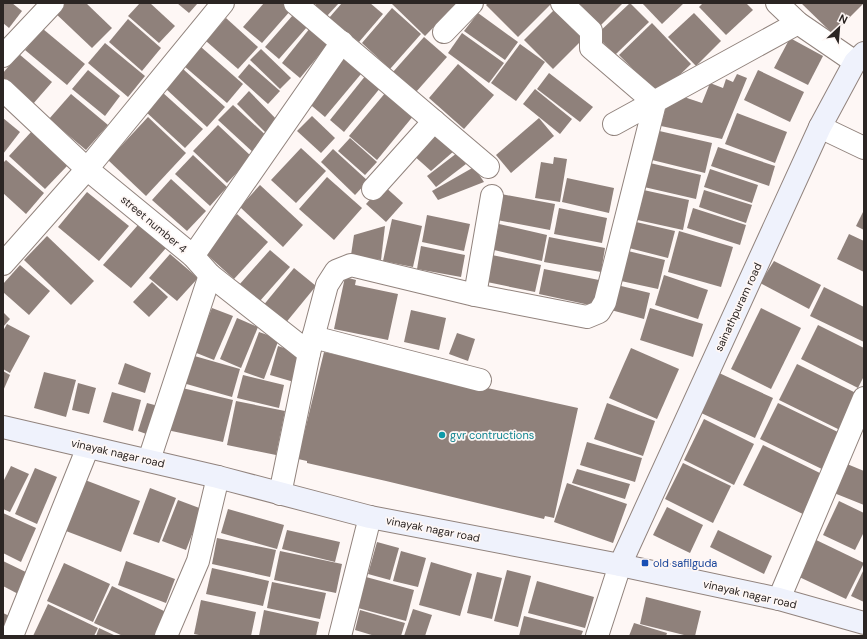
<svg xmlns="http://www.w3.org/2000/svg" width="867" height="639" font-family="'DM Sans',sans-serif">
	<rect width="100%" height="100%" fill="#fef7f5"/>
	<g fill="#8f817b">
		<path d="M3,3h9l10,8 -13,17 -6,-5z"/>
		<path d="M60,3h26l26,25 -20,20 -39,-37z"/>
		<path d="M140,3h10l25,23 -16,17 -31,-27z"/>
		<path d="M177,3h21l-9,10z"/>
		<path d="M264,3h19l8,7 -29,33 -19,-16z"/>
		<path d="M317,3h22l-13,14 -12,-11z"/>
		<path d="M342,3h28l13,11 -24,28 -30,-24z"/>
		<path d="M391,3h66l-32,33z"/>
		<path d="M488,3h62l1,1 -33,33 -32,-32z"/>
		<path d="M572,3h51l-26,26z"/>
		<path d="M630,3l19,19 -34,33 -19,-20z"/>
		<path d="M642,3h42l-22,21z"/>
		<path d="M703,3h43l7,7 -27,25 -27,-28z"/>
		<path d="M801,3h63l-31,31z"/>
		<path d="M392,8l29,26 -31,35 -28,-26z"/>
		<path d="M556,8l29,29 -32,32 -29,-29z"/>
		<path d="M478,13l40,29 -13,18 -41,-29z"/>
		<path d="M694,13l27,28 -25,25 -28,-29z"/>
		<path d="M293,15l14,12 -28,32 -14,-12z"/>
		<path d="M226,18l32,29 -20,22 -32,-28z"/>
		<path d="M128,19l33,29 -19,23 -33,-29z"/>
		<path d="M652,23l39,41 -32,31 -40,-40z"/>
		<path d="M310,28l19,15 -29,35 -18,-15z"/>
		<path d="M43,29l42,35 -18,21 -42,-35z"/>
		<path d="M462,33l42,30 -15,20 -41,-30z"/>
		<path d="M424,37l23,20 -31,35 -23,-20z"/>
		<path d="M790,38l33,18 -15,29 -34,-17z"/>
		<path d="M105,43l40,33 -17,21 -40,-34z"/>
		<path d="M520,44l25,18 -29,39 -25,-18z"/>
		<path d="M201,47l42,37 -16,19 -43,-37z"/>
		<path d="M261,49l30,29 -11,11 -30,-29z"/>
		<path d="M19,54l33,28 -19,22 -30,-25v-6z"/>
		<path d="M343,58l18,16 -36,43 -19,-16z"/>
		<path d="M249,64l31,27 -12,13 -30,-27z"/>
		<path d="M458,64l36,31 -30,34 -35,-31z"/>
		<path d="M183,69l42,38 -18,20 -42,-39z"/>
		<path d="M88,70l32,26 -15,20 -33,-27z"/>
		<path d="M758,70l46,22 -14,30 -46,-22z"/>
		<path d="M549,73l44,34 -13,15 -43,-33z"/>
		<path d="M737,74l10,4 -25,61 -61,-13 5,-19 18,-10 18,6 8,-20 13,5 3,-9 7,3z"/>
		<path d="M366,75l15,12 -37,45 -14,-12z"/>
		<path d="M535,89l37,30 -12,15 -37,-30z"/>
		<path d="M249,91l30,31 -12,12 -30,-30z"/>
		<path d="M162,92l41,37 -18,19 -40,-37z"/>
		<path d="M386,92l28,23 -37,45 -28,-24z"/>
		<path d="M71,94l37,31 -22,25 -37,-31z"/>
		<path d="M233,105l38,35 -15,15 -38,-35z"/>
		<path d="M737,113l50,19 -12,31 -50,-19z"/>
		<path d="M312,116l23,22 -14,15 -24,-22z"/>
		<path d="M148,117l38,36 -40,43 -38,-36z"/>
		<path d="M3,118l17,14 -17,22z"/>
		<path d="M539,118l15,18 -43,37 -15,-18z"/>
		<path d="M218,125l34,32 -25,26 -34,-32z"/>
		<path d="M434,129l20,22 -23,20 -19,-17z"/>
		<path d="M655,130l57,13 -7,30 -57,-14z"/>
		<path d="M32,131l36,34 -23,24 -36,-33z"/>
		<path d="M350,138l27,24 -12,13 -27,-24z"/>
		<path d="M718,147l57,19 -6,20 -58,-20z"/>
		<path d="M301,148l25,23 -30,32 -25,-23z"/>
		<path d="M333,149l35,32 -13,14 -34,-33z"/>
		<path d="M457,153l9,11 -30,23 -9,-11z"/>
		<path d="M193,155l34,32 -17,19 -35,-32z"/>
		<path d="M554,157l13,2 -7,43 -25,-4 6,-36 12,2z"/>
		<path d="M6,160l38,33 -18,21 -23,-21v-30z"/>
		<path d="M650,163l51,12 -5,24 -52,-12z"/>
		<path d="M474,167l10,15 -46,18 -6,-9z"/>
		<path d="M710,169l48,16 -6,18 -48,-16z"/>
		<path d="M327,177l35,31 -28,32 -35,-31z"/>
		<path d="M567,178l47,10 -5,25 -47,-11z"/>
		<path d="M171,179l35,32 -19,20 -35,-31z"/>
		<path d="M260,185l43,40 -20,22 -43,-40z"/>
		<path d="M383,185l20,18 -17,19 -20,-18z"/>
		<path d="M639,189l50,11 -6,30 -50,-11z"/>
		<path d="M704,190l48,15 -6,18 -47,-16z"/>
		<path d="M87,192l42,34 -30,35 -41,-34z"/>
		<path d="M501,194l54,10 -5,26 -53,-10z"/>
		<path d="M559,208l48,10 -5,25 -48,-9z"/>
		<path d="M693,208l53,17 -6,20 -53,-17z"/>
		<path d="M864,210v20l-8,-4z"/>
		<path d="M237,214l31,28 -34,37 -30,-27z"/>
		<path d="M427,215l43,9 -6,27 -42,-9z"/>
		<path d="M392,219l30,7 -9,41 -30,-6z"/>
		<path d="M636,222l39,9 -7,27 -39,-10z"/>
		<path d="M499,224l48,11 -5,26 -48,-11z"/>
		<path d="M138,225l28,23 -35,40 -28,-23z"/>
		<path d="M385,226l-4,34 -30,-5 3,-20z"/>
		<path d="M679,231l54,16 -12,40 -53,-15z"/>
		<path d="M849,234l15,7v31l-27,-13z"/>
		<path d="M47,236l47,45 -23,24 -47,-45z"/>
		<path d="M549,237l56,11 -4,24 -57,-10z"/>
		<path d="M421,246l44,9 -4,22 -44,-8z"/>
		<path d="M270,250l20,17 -31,35 -20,-17z"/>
		<path d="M628,251l37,9 -7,29 -37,-8z"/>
		<path d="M170,254l28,24 -21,23 -28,-23z"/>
		<path d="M492,255l49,10 -6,27 -48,-10z"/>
		<path d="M774,261l47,24 -12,24 -49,-26z"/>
		<path d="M20,265l30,26 -21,24 -26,-23v-8z"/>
		<path d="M294,268l22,18 -32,39 -22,-18z"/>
		<path d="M544,269l55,11 -5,26 -55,-12z"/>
		<path d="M664,275l44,15 -10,29 -43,-14z"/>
		<path d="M345,277l11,3 -1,5 43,9 -10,46 -54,-11z"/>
		<path d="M152,282l16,15 -19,20 -16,-15z"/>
		<path d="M617,285l33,8 -6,26 -33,-9z"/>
		<path d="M824,287l40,20v35l-54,-26z"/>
		<path d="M212,308l21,8 -19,44 -20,-8z"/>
		<path d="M650,308l53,16 -10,33 -53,-17z"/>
		<path d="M761,308l40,20 -30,61 -40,-20z"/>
		<path d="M411,310l35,8 -7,32 -35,-8z"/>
		<path d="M3,312l7,7 -7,8z"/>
		<path d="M237,318l21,9 -17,41 -21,-9z"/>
		<path d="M7,324l23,12 -20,37 -7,-4v-38z"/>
		<path d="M818,325l46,23v28l-6,12 -57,-29z"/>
		<path d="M259,332l20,7 -15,40 -20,-7z"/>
		<path d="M457,333l18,6 -7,22 -19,-7z"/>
		<path d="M278,346l24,8 -8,28 -24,-7z"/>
		<path d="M631,348l48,21 -22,50 -48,-21z"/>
		<path d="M324,352l254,56 -24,110 -9,-2 -1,3 -158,-38 -79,-18v-2l-9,-2z"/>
		<path d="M191,355l49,14 -8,28 -49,-14z"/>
		<path d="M125,363l26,10 -6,20 -27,-9z"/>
		<path d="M797,364l65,32 -18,36 -65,-32z"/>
		<path d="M3,371l7,4 -7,16z"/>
		<path d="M44,372l32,8 -10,37 -32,-9z"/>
		<path d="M717,372l56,26 -18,40 -56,-26z"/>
		<path d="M243,375l41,10 -5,23 -42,-10z"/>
		<path d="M78,383l18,5 -7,26 -17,-4z"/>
		<path d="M178,387l55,13 -10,42 -56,-12z"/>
		<path d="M112,392l29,8 -8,31 -30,-9z"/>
		<path d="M236,401l49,10 -9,44 -49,-10z"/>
		<path d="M147,403l15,4 -10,29 -14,-5z"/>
		<path d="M607,403l48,18 -12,35 -49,-17z"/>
		<path d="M778,403l66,32 -18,36 -66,-32z"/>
		<path d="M704,419l50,25 -20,41 -50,-25z"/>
		<path d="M587,442l55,16 -7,24 -55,-17z"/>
		<path d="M763,445l65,32 -19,40 -66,-32z"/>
		<path d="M683,463l48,23 -18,37 -48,-24z"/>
		<path d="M847,464l17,7v34l-30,-12z"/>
		<path d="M11,466l18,8 -19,38 -7,-3v-27z"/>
		<path d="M35,468l22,9 -20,47 -22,-10z"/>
		<path d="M577,469l53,15 -5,15 -53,-16z"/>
		<path d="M85,480l55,21 -19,51 -55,-21z"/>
		<path d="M567,483l60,21 -14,39 -59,-21z"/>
		<path d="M150,488l26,10 -17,45 -26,-9z"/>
		<path d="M178,500l24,9 -16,41 -24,-9z"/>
		<path d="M839,501l25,12v19l-9,18 -32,-15z"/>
		<path d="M667,507l36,18 -13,28 -37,-18z"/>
		<path d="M228,509l56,16 -7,24 -56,-16z"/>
		<path d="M3,513l33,15 -15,34 -18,-9z"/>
		<path d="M287,530l53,12 -5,20 -53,-13z"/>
		<path d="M718,530l54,26 -8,18 -54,-27z"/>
		<path d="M217,538l59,12 -6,27 -58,-13z"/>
		<path d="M812,538l52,25 -18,36 -51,-24z"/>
		<path d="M377,542l22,6 -9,32 -22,-6z"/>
		<path d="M280,551l62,13 -6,29 -62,-13z"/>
		<path d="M401,551l25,7 -8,29 -25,-6z"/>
		<path d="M3,561l29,14 -10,21 -19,-10z"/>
		<path d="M126,561l49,18 -9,24 -48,-18z"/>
		<path d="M431,562l41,12 -12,42 -41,-11z"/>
		<path d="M64,563l46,21 -17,38 -46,-21z"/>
		<path d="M212,568l57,13 -6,25 -57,-12z"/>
		<path d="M864,569v33l-13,-6z"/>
		<path d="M507,570l24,6 -13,51 -24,-6z"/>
		<path d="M477,572l25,6 -10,41 -25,-6z"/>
		<path d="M366,577l48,13 -8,31 -48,-13z"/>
		<path d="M537,581l57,16 -9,31 -57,-15z"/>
		<path d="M272,582l54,11 -6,26 -53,-11z"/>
		<path d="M112,586l54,26 -11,24h-32l-29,-13z"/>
		<path d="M646,597l55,14 -6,25h-7l-48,-12z"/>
		<path d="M201,600l55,12 -5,24h-47l-10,-2z"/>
		<path d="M48,604l50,24 -4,8h-61z"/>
		<path d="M413,609l19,6 -7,21h-21z"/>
		<path d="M264,610l55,12 -3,14h-57z"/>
		<path d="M360,610l45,13 -4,13h-26l-20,-6z"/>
		<path d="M3,613l13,6 -13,17z"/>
		<path d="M524,616l59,15 -2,5h-62z"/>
		<path d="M634,623l33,10 -1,3h-37z"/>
		<path d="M99,628l17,8h-20z"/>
	</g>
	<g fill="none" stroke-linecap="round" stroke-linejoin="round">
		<g stroke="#91837d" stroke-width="24">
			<g id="street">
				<path d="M295,3l193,164"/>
				<path d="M777,3l21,20 57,39"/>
				<path d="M444,32l28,-29"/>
				<path d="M3,56l50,-53"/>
				<path d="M3,90l84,79 106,87 17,19 99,78"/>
				<path d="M614,124l184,-101"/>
				<path d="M820,127l44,21"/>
				<path d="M373,189l61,-68"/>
				<path d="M193,256l149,-214"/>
				<path d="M3,264l84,-95 136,-166"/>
				<path d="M475,295l17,-99"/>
				<path d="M313,337l167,43"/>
				<path d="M149,460l61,-185"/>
				<path d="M280,494l29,-141 18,-68 9,-14 15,-6 124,30 112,22 12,-5 6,-10 50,-199 -64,-55v-17l-29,-28"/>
				<path d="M779,599l85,-201"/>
				<path d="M12,636l76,-189"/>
				<path d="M166,636l32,-75 20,-84"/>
				<path d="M340,636l30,-119"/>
				<path d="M597,636l23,-71"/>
			</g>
		</g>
		<g stroke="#91837d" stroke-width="24">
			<g id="secondary">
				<path d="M3,427l215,50 152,40 250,48 159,34 85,24"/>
				<path d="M620,565l200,-438 35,-65 9,-9"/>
			</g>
		</g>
		<use href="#street" stroke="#fff" stroke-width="22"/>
		<use href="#secondary" stroke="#eff2fc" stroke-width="22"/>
	</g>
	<circle fill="#0f9aa8" stroke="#fef7f5" stroke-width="1.5" cx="442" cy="435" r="4"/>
	<rect fill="#1a4fb4" stroke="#fef7f5" stroke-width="1.5" x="641" y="559" width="8" height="8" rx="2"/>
	<g text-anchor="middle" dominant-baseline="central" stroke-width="3.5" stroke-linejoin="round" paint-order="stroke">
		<g font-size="11" fill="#2b2523" stroke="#fef7f5">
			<text transform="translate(154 224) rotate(40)">street number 4</text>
			<text transform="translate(738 307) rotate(-65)">sainathpuram road</text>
			<text transform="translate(118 453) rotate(13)">vinayak nagar road</text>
			<text transform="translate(433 529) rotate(11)">vinayak nagar road</text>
			<text transform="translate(750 594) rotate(13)">vinayak nagar road</text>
		</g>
		<g font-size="11" fill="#0d838f" stroke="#fef7f5" text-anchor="start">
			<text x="450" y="435">gvr contructions</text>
		</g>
		<g font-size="11" fill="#164399" stroke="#fef7f5" text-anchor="start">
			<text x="653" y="563">old safilguda</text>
		</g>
	</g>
	<rect width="867" height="639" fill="none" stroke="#2b2523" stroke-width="8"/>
	<g transform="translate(839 28) rotate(26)" stroke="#fef7f5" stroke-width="3" paint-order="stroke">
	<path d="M0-3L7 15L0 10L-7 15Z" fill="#2b2523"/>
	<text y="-6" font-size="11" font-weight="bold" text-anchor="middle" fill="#2b2523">N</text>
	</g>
</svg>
